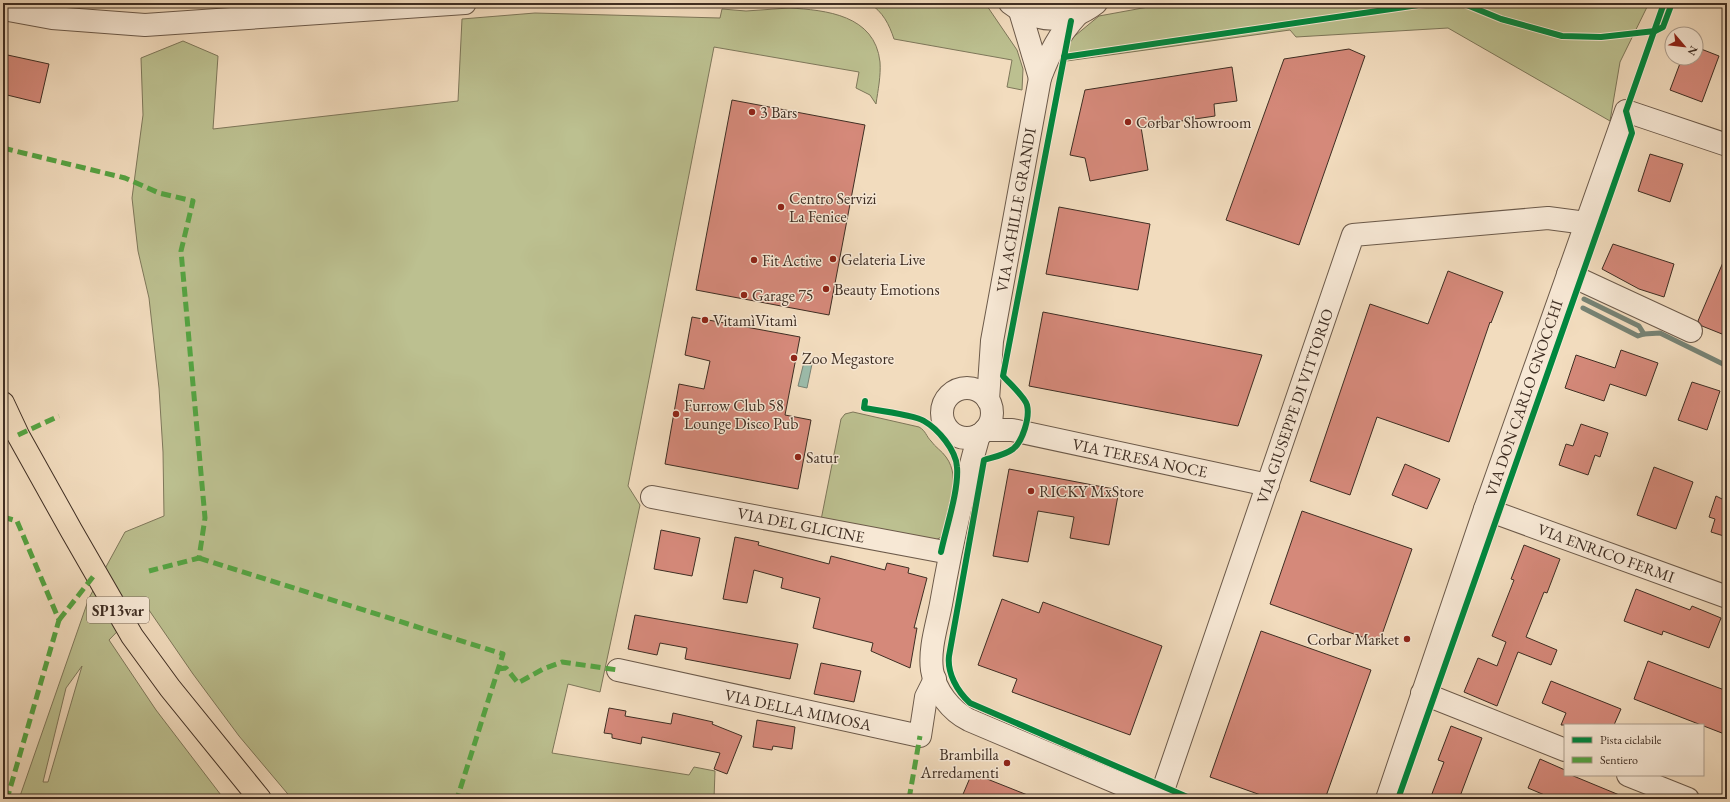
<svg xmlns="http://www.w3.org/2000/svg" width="1730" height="802" font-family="'EB Garamond',serif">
	<rect width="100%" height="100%" fill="#f2dcbe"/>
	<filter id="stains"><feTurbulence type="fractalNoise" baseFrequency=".005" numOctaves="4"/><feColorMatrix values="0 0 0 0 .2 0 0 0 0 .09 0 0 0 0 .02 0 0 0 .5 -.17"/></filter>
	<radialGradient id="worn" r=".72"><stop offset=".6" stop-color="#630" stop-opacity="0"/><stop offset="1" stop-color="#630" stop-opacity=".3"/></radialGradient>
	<g fill="#bcc090" stroke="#7e775a" fill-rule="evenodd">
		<path d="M869,3h116l32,47 6,19 -1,21 -15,-3 5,-27 -118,-21c-5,-15 -11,-27 -25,-36z"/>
		<path d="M1170,3h479l-29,59 -10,59 -162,-93 -152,9 -6,-7 -238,33 13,-19 34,-28z"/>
		<path d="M789,8c37,2 86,7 91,54 1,14 -2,28 -4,42l-6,-9 -14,-7 3,-16 -145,-25 -86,439 12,19 -40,187 -32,-8 -16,69 137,22 5,-8 21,4 -1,28h-422l-53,-63 -46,-62 -53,-77 1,10 -32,33 47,70 68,89h-205l70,-201 36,-66 39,-16 -1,-64 -4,-64 -10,-90 -11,-47 -6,-53 11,-83 -2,-57 42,-17 35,15 -5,73 245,-28 4,-82 73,-6 185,5 2,-9 24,2zM82,666l-34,116h-5l23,-94z"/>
		<path d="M853,412l66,15c7,4 7,9 12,14 4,6 11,10 15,16 16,21 2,56 -3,79l-11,6 -111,-22 20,-101 4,-5z"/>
	</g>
	<path fill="#9cbcab" stroke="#778375" d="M804,362l8,2 -5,24 -9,-2z"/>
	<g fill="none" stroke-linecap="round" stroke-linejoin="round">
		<g stroke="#778375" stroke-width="5">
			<path d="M1584,299l55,27 5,8 16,-1 67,33"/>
			<path d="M1583,308l55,28 6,-2"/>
		</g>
	</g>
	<g fill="#d5897a" stroke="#3f2e23">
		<path d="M1696,47l23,9 -17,46 -32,-12 12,-32h14z"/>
		<path d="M1349,49l16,7 -66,189 -73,-25 58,-161z"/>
		<path d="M3,54l46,10 -9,39 -37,-9z"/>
		<path d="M1232,67l5,34 -23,3 1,12 -74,11 7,43 -58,11 -5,-23 -15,-3 15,-65z"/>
		<path d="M732,100l133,25 -36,190 -133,-25z"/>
		<path d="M1650,154l33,10 -13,38 -32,-11z"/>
		<path d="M1059,207l91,17 -12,66 -92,-16z"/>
		<path d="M1613,244l61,20 -10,33 -25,-8 -37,-20z"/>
		<path d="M1727,253v83l-25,-10 -4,-5z"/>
		<path d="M1448,271l55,21 -12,31 -1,-1 -41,120 -72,-25 -27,78 -40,-14 60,-177 58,20z"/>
		<path d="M1043,312l219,43 -24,71 -209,-40z"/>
		<path d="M692,317l108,20 -15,78 26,5 -13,69 -133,-25 14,-80 25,5 6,-28 -25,-6z"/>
		<path d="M1621,350l37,13 -12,33 -36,-12 -6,17 -39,-13 11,-33 39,13z"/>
		<path d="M1692,382l28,9 -13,39 -29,-10z"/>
		<path d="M1581,424l27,9 -8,24 -5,-2 -7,20 -29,-10 7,-21 7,2z"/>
		<path d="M1405,464l35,15 -13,30 -35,-14z"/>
		<path d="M1654,467l39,15 -17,47 -39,-14z"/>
		<path d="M1009,469l110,21 -10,55 -39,-7 4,-21 -36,-6 -10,51 -35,-6z"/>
		<path d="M1725,492h2v45l-16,-5 4,-13 -6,-2 7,-21 6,3z"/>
		<path d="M1302,511l110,38 -33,94 -109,-39z"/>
		<path d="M661,530l39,8 -8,38 -38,-7z"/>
		<path d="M735,537l24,5 -1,3 71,19 2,-8 54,14 2,-7 22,5 -1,5 19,5 -13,50h3l-7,40 -39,-17 2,-8 -60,-15 7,-30 -39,-10 2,-10 -29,-8 -7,33 -24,-4z"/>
		<path d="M1524,545l36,14 -13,34 -3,-1 -18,45 31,13 -6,15 -33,-13 -21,54 -33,-14 14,-34 19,8 9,-24 -14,-6 22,-56 -3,-1z"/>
		<path d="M1636,589l54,21 2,-4 29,12 -12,30 -46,-17 -1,4 -38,-14z"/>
		<path d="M1002,599l37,14 4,-11 119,44 -32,89 -118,-43 5,-13 -39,-14z"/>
		<path d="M635,615l163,29 -8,35 -105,-20 2,-11 -27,-5 -3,12 -29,-6z"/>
		<path d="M1261,631l110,39 -46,129h-53l-62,-22z"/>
		<path d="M1648,661l79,30v44l-93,-36z"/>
		<path d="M821,663l40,8 -7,31 -40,-8z"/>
		<path d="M1551,681l70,28 -7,16h-53l5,-12 -24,-10z"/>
		<path d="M609,708l17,3 -1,5 46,8 2,-11 40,9 -1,2 30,12 -15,38 -13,-5 6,-16 -78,-16 -1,7 -29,-6v-4l-8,-1z"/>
		<path d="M757,720l38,7 -3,22 -19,-3 -1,4 -19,-3z"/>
		<path d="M1451,726l31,12 -23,61h-29l14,-37 -6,-2z"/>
		<path d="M1540,759l25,11v5h6l58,24h-75l-26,-11z"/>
		<path d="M972,773l63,25v1h-74z"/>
	</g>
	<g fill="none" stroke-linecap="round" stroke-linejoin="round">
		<g stroke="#6c5a4a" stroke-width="24">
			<g id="minor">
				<path d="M1010,3c27,21 59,21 86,0"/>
				<path d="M3,9l49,9 93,7 320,-22"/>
				<path d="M1020,11l20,67"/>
				<path d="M1568,274l123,57"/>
				<circle cx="967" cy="413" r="25"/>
				<path d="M988,400l4,-59 48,-263c10,-26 18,-42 37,-63"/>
				<path d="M985,430h27l256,55"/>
				<path d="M979,435c-16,56 -28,112 -38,169 -4,21 -12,45 -9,66 3,21 19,41 37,50l187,79"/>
				<path d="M652,497l298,56"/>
				<path d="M1485,509l242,88"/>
				<path d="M618,670l302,66 6,-39 9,-18"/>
				<path d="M1422,693l143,57"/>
				<path d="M1628,775l60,24"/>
				<path d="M1160,799l193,-564 195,-17 38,5"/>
				<path d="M1387,799l98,-290 141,-398 101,34"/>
			</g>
		</g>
		<g stroke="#3f2e23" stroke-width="24">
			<path id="major" d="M3,403l15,32 53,95 61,106 38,52 90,111"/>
		</g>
		<use href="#minor" stroke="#f7e8d5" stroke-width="22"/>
		<use href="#major" stroke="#f2dcbe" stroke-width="22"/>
		<g stroke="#54a442" stroke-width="5" stroke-dasharray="10 5" stroke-linecap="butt">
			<path d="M3,148l122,30 34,15 34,8 -12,50 24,267 -6,40 -50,13"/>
			<path d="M18,435l41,-19"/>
			<path d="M3,517l14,4 42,99 -52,179"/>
			<path d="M199,558l304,96 -46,145"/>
			<path d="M59,620l37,-47"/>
			<path d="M498,669l8,-1 12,15 25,-14 19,-7 56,8"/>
			<path d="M909,799l11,-63"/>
		</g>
		<g stroke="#f7e8d5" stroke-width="8">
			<g id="cycleway">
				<path d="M1462,3l39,16 61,17 39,1 54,-6 8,-4 9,-24"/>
				<path d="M1071,21l-68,355c6,7 22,21 24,29 3,12 -4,36 -14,44 -8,6 -19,8 -29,11l-35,196c-2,17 8,35 21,47l222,96"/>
				<path d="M1064,57l368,-54"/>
				<path d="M865,401l-1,7c12,2 51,7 60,13 14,8 32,29 33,46 2,23 -11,61 -16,85"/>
				<path d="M1398,799l234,-666 -6,-22 38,-108"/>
			</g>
		</g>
		<use href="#cycleway" stroke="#00873e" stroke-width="6"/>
	</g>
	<g fill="#8f2418" stroke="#f7e8d5" stroke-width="1.5">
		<circle cx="752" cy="112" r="4"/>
		<circle cx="1128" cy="122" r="4"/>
		<circle cx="781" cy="207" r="4"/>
		<circle cx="833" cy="259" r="4"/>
		<circle cx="754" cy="260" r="4"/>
		<circle cx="826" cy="289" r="4"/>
		<circle cx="744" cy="295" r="4"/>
		<circle cx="705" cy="320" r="4"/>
		<circle cx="794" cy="358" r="4"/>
		<circle cx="676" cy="414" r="4"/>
		<circle cx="798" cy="457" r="4"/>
		<circle cx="1031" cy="491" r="4"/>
		<circle cx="1407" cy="639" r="4"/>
		<circle cx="1007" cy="763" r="4"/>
	</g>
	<g text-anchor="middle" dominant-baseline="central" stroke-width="3" stroke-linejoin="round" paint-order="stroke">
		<rect fill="#f7e8d5" stroke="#766658" stroke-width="1" x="87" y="597" width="62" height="26" rx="3"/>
		<g font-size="15" font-weight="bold" fill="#3f2e23">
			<text x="118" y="610">SP13var</text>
		</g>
		<g font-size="16" fill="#3f2e23" stroke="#f7e8d5" text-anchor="start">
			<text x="760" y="112">3 Bars</text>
			<text x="1136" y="122">Corbar Showroom</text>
			<text x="789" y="198">Centro Servizi<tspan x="789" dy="18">La Fenice</tspan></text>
			<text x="841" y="259">Gelateria Live</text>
			<text x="762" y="260">Fit Active</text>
			<text x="834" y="289">Beauty Emotions</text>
			<text x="752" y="295">Garage 75</text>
			<text x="713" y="320">VitamìVitamì</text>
			<text x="802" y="358">Zoo Megastore</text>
			<text x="684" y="405">Furrow Club 58<tspan x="684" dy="18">Lounge Disco Pub</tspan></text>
			<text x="806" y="457">Satur</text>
			<text x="1039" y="491">RICKY MxStore</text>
			<text x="1399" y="639" text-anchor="end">Corbar Market</text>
			<text x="999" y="754" text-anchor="end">Brambilla<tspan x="999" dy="18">Arredamenti</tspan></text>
		</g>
		<g font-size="16" fill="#3f2e23" stroke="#f7e8d5">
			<text transform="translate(1016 210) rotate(-80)">VIA ACHILLE GRANDI</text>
			<text transform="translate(1524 398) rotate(-71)">VIA DON CARLO GNOCCHI</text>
			<text transform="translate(1295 406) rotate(-71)">VIA GIUSEPPE DI VITTORIO</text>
			<text transform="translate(1140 458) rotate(12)">VIA TERESA NOCE</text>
			<text transform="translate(801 525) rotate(11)">VIA DEL GLICINE</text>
			<text transform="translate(1606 553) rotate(20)">VIA ENRICO FERMI</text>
			<text transform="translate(798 710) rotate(12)">VIA DELLA MIMOSA</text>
		</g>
	</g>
	<rect width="1730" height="802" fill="none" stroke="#f2dcbe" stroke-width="16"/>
	<rect x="4" y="4" width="1722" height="794" fill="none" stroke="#3f2e23" stroke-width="2"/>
	<rect x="8" y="8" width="1714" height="786" fill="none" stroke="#3f2e23"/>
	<rect x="1564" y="724" width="140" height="52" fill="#f7e8d5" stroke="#ad9e8e"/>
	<rect x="1572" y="737" width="20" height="6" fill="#00873e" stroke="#ad9e8e"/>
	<text x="1600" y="744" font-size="12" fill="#3f2e23">Pista ciclabile</text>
	<rect x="1572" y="757" width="20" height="6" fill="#54a442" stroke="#ad9e8e"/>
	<text x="1600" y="764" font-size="12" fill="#3f2e23">Sentiero</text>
	<g transform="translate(1684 46) rotate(118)"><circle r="19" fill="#f7e8d5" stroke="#ad9e8e"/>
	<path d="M0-3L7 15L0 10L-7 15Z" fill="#8f2418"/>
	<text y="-6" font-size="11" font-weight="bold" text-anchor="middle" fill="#3f2e23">N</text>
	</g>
	<rect width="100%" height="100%" filter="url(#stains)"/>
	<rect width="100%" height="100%" fill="url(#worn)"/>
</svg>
